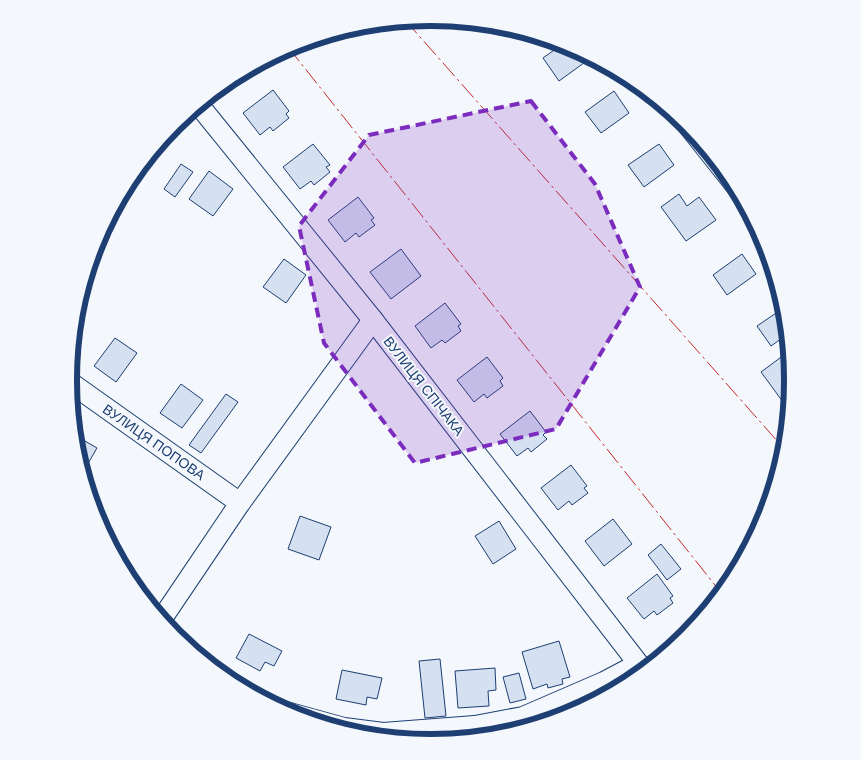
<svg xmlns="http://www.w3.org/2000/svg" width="861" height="760" font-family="Arial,sans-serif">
	<rect width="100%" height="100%" fill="#f4f7fb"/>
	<g fill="#d5e0f0" stroke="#1d3f73">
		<path d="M564,43l19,9 5,8 -29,21 -16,-23z"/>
		<path d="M273,90l16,21 -3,3 3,4 -16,13 -3,-4 -10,8 -17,-22z"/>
		<path d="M614,91l15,22 -28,20 -16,-21z"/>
		<path d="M172,127l4,3 -19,26 -6,-4z"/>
		<path d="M313,144l17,21 -4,2 4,5 -16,13 -3,-4 -11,8 -17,-22z"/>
		<path d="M659,144l15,21 -30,22 -16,-22z"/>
		<path d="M181,164l12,8 -18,25 -11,-8z"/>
		<path d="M209,171l24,18 -20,27 -24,-17z"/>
		<path d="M679,194l8,12 12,-9 17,23 -30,21 -25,-34z"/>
		<path d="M358,197l16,21 -3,2 4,5 -16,12 -3,-4 -11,9 -17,-22z"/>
		<path d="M401,249l20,27 -30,23 -21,-27z"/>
		<path d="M742,254l14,20 -29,21 -14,-20z"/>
		<path d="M284,259l22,16 -20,28 -23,-16z"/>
		<path d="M445,303l16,21 -3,2 3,5 -16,12 -3,-3 -11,8 -16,-22z"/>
		<path d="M785,307l3,27 -17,12 -14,-20z"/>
		<path d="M115,338l22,15 -21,29 -22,-16z"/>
		<path d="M788,352l4,17 -7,6 8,10 -2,11 -8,6 -22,-30z"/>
		<path d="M487,357l16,21 -3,3 3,5 -16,12 -3,-4 -10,8 -17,-22z"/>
		<path d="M181,384l22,16 -21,28 -22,-15z"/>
		<path d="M226,394l12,8 -37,51 -12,-8z"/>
		<path d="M530,411l16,21 -3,3 4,4 -16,13 -3,-4 -11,8 -17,-22z"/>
		<path d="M73,434l24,14 -11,19 -7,-4z"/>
		<path d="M571,465l16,21 -3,2 4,5 -16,12 -3,-4 -11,9 -17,-22z"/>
		<path d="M300,516l31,11 -12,33 -31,-11z"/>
		<path d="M613,519l19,25 -28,22 -19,-25z"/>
		<path d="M499,521l17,28 -23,15 -18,-28z"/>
		<path d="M661,544l20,25 -14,11 -19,-25z"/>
		<path d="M657,574l16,22 -3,2 3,5 -16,12 -3,-4 -10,8 -17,-21z"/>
		<path d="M690,631l-3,6 -17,13 -2,-2z"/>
		<path d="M249,634l33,17 -8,15 -9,-4 -5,9 -24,-13z"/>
		<path d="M559,641l11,36 -8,2 1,5 -15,4 -1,-4 -14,5 -11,-37z"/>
		<path d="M440,659l6,57 -21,2 -6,-57z"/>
		<path d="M495,668l1,22 -8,1 1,15 -31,2 -3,-37z"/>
		<path d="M342,670l40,8 -5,21 -10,-2 -1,8 -30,-6z"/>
		<path d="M519,673l7,26 -16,4 -7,-26z"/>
	</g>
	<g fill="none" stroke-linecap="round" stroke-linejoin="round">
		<g stroke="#1d3f73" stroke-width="22">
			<g id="minor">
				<path d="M198,104l175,216 271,351"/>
				<path d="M686,123l50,63"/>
				<path d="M68,381l172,122"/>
				<path d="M161,620l79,-117 133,-183"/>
				<path d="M286,712l58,16 39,5 92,-7 48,-9 81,-35 34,-18"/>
			</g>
		</g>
		<use href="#minor" stroke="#f4f7fb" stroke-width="20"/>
		<g stroke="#c62828" stroke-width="1" stroke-dasharray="18 4 2.5 4" stroke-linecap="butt">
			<path d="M405,20l381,431"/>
			<path d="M288,47l434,547"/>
		</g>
	</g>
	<path fill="#7b2cbf" fill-opacity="0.2" stroke="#7b2cbf" stroke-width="4" stroke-dasharray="10 6" stroke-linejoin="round" d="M531,101l64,83 45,103 -84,142 -141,34 -91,-120 -25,-117 70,-91z"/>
	<g text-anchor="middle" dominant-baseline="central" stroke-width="4" stroke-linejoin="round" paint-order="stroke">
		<g font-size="14" fill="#1d3f73" stroke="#f4f7fb">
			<text transform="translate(424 386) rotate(52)">ВУЛИЦЯ СПІЧАКА</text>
			<text transform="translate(154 442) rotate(35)">ВУЛИЦЯ ПОПОВА</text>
		</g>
	</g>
	<path d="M0 0H861V760H0ZM430 26H431A353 353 0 0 1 784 379V381A353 353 0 0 1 431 734H430A353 353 0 0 1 77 381V379A353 353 0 0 1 430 26Z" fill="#f4f7fb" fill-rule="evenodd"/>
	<path fill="none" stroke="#1d3f73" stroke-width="6" d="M430 26H431A353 353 0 0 1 784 379V381A353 353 0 0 1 431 734H430A353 353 0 0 1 77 381V379A353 353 0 0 1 430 26Z"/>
</svg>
